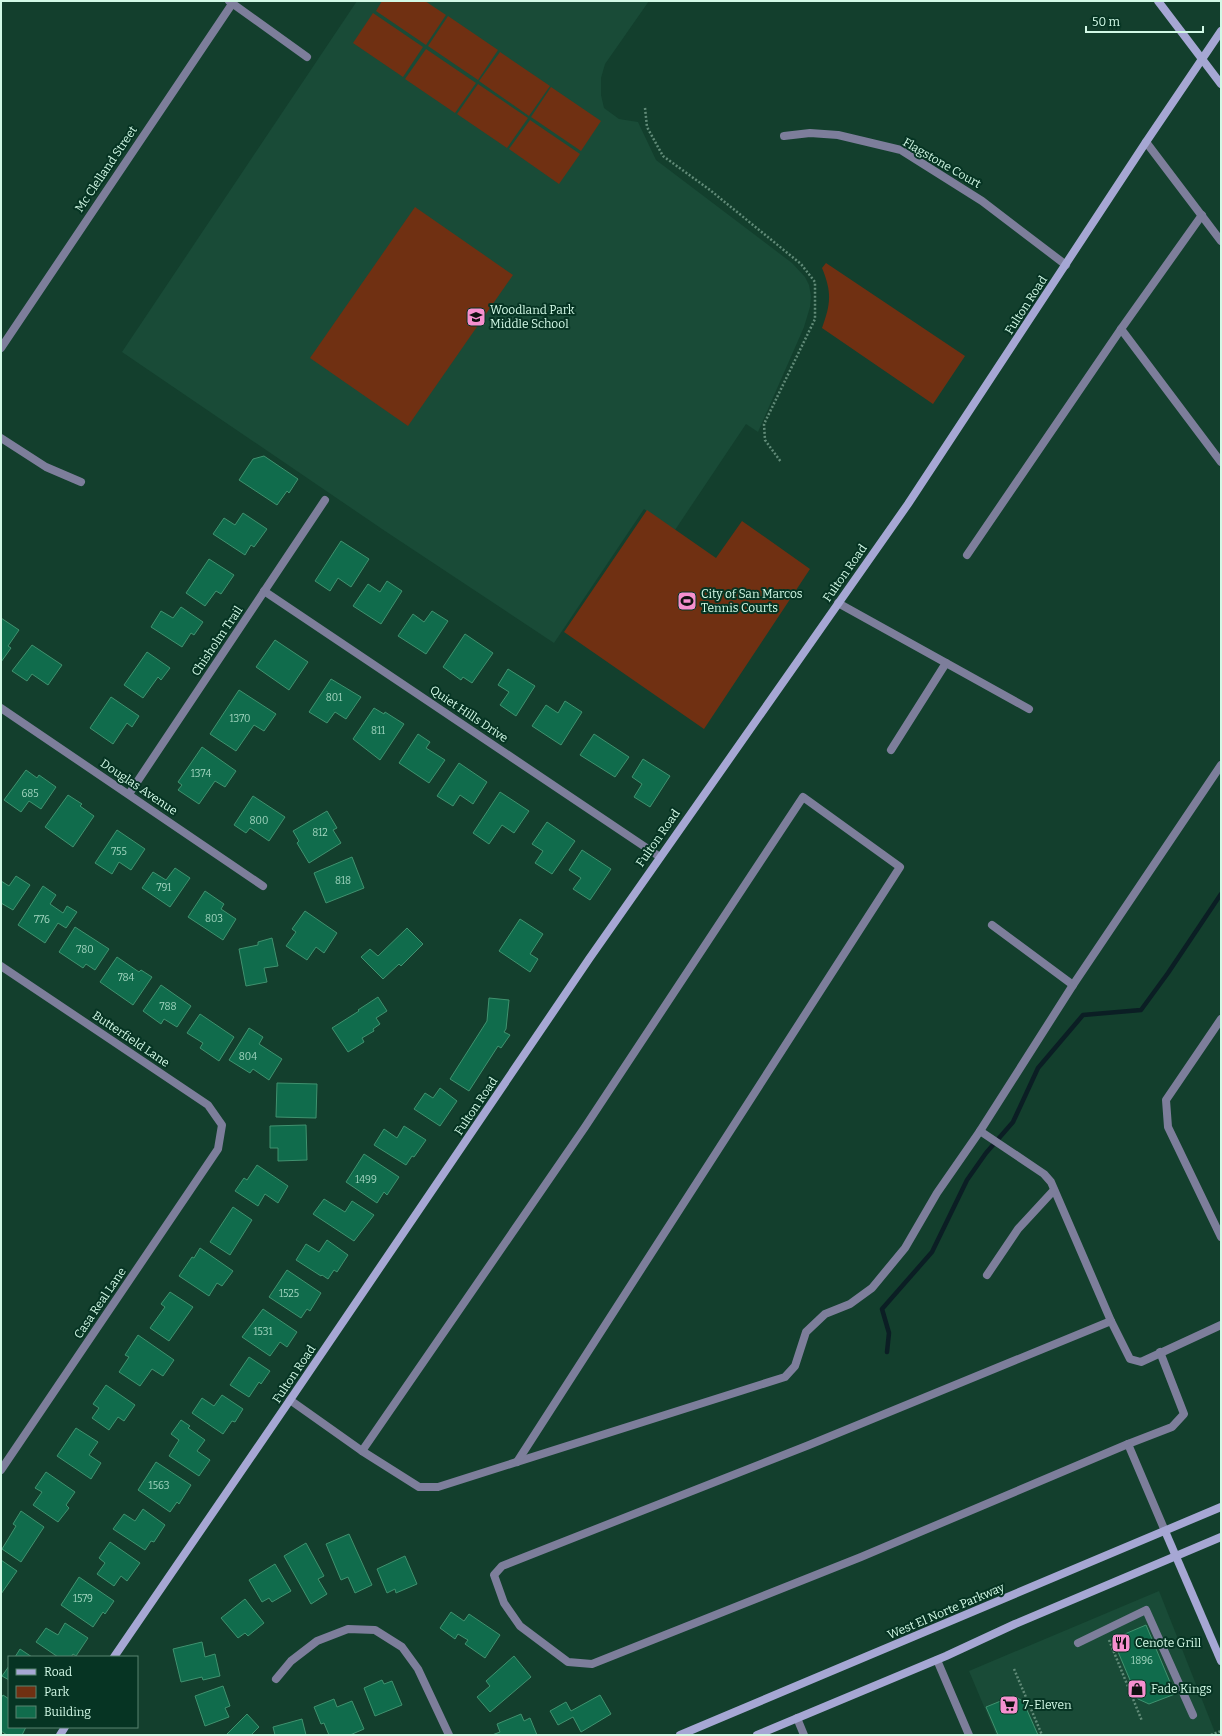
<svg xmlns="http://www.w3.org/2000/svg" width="1222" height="1736" font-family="Bitter,serif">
	<rect width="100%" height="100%" fill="#133f2d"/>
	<g fill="#194b37">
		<path d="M357,1h292l-44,63 -4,14v17l3,13 15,11 19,3 18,38 136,103 13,14 4,8 2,11 -1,11 -6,20 -46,105 -12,-8 -71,106 -31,-21 -90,134 -169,-112 -263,-179z"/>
		<path d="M1159,1591l57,144h-220l-27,-64z"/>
	</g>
	<g fill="#703012">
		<path d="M382,1h43l21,14 -20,30 -50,-34z"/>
		<path d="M373,13l50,34 -20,30 -50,-34z"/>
		<path d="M448,16l50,34 -20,30 -50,-34z"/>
		<path d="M426,49l50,34 -21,30 -50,-34z"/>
		<path d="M500,52l50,34 -21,30 -50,-35z"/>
		<path d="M478,84l50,34 -21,30 -50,-34z"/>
		<path d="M551,87l50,34 -20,30 -50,-34z"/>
		<path d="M530,120l50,34 -21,30 -50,-35z"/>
		<path d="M415,207l98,68 -105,151 -98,-68z"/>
		<path d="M826,263l139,93 -32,48 -111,-76c9,-24 10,-36 0,-60z"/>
		<path d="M647,510l69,48 26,-37 68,48 -106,160 -140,-97z"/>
	</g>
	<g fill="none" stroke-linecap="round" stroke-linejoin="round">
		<path stroke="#0b1e24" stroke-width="4.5" d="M887,1352l2,-19 -7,-24 50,-57 35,-72 19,-27 27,-31 25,-54 45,-53 58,-5 27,-37 53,-79"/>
	</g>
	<g fill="#106c4c" stroke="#40926f">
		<path d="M264,456l34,23 -9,14 -2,-2 -10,14 -38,-25 14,-21z"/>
		<path d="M243,513l24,16 -13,18 -3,-2 -6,10 -32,-21 11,-16 11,7z"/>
		<path d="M341,541l28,18 -18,28 -13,-9 -8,13 -15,-10z"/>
		<path d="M209,559l25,16 -13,19 -5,-3 -11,15 -19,-13z"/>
		<path d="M387,581l15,10 -21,33 -28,-18 15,-22 12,8z"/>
		<path d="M181,607l22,15 -9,13 -3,-2 -9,14 -31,-20 10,-16 12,7z"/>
		<path d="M432,611l16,10 -22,33 -28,-18 15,-22 11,8z"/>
		<path d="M1,618l18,12 -11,16 3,2 -10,14z"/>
		<path d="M465,634l28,19 -21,30 -9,-6 -2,3 -18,-13z"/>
		<path d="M275,640l33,22 -19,28 -33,-23z"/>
		<path d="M32,645l30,20 -14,20 -16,-11 -5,7 -15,-10z"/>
		<path d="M147,652l23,16 -9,12 -3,-3 -15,21 -19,-13z"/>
		<path d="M508,669l27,17 -19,30 -16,-11 9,-13 -11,-7z"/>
		<path d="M331,679l30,18 -15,22 -11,-7 -8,11 -18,-11z"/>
		<path d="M239,690l37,24 -12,17 -10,-6 -18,26 -26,-17z"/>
		<path d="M111,697l28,19 -7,11 -5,-4 -14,21 -23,-16z"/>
		<path d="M565,701l17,11 -21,33 -29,-19 14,-21 12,8z"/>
		<path d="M374,708l10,6 1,-2 19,12 -24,36 -27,-21z"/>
		<path d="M418,734l12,8 -4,6 19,12 -16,23 -30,-20z"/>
		<path d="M594,734l35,23 -14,20 -35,-22z"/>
		<path d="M202,747l34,24 -11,16 -10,-6 -16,23 -21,-14 4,-5 -4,-3z"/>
		<path d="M643,759l27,17 -20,31 -16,-10 8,-13 -10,-7z"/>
		<path d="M459,763l28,19 -14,22 -13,-9 -7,11 -16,-10z"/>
		<path d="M26,770l11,8 2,-3 17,12 -15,22 -12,-8 -8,11 -17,-12z"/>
		<path d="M500,792l29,19 -15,22 -12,-8 -13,19 -16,-11z"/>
		<path d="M68,795l14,9 -2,2 14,10 -21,31 -28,-20z"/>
		<path d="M253,796l32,21 -16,24 -19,-13 -4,5 -12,-8z"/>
		<path d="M327,811l10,17 -4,2 8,13 -32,20 -12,-20 2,-2 -6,-10z"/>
		<path d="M547,822l28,19 -23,33 -17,-11 8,-12 -11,-7z"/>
		<path d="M117,830l28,19 -14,21 -12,-8 -7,12 -17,-11z"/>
		<path d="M582,850l29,19 -21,31 -17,-11 8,-11 -12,-8z"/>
		<path d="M352,857l12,31 -38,15 -12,-30z"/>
		<path d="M175,868l15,10 -20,29 -28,-19 11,-16 13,8z"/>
		<path d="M16,876l14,9 -17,25 -12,-7v-22l8,5z"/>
		<path d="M43,886l13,9 -6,9 13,9 4,-7 10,6 -11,16 -8,-5 -13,20 -27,-18z"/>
		<path d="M205,891l19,13 -3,5 15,10 -13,21 -35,-23z"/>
		<path d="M305,911l32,22 -13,20 -8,-6 -9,13 -21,-14 10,-14 -4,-3z"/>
		<path d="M520,919l23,15 -13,20 8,5 -8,13 -31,-21z"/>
		<path d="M75,927l34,22 -14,21 -9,-6 -3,4 -24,-16z"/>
		<path d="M407,928l16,16 -22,22 -2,-2 -16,15 -22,-22 9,-8 8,7z"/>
		<path d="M272,938l6,28 -14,2 3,14 -21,4 -7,-37 19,-4v-3z"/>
		<path d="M117,957l22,15 2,-2 11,7 -19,28 -33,-23z"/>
		<path d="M161,985l30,21 -14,21 -13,-8 -3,5 -18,-13z"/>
		<path d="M378,997l9,14 -11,7 4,6 -7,5 1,2 -12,7 2,4 -16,10 -16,-24 27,-17 -1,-1z"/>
		<path d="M489,998l20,2 -3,29 -2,3 6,3 -9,13 -3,-2 -29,45 -19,-12 37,-58z"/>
		<path d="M200,1014l34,23 -15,24 -19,-13 3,-5 -16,-10z"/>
		<path d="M249,1028l14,9 -4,7 23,15 -13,21 -16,-11 -3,4 -21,-13z"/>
		<path d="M277,1083l40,1 -1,34 -40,-1z"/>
		<path d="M440,1088l17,13 -17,25 -26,-17 11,-16 8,5z"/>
		<path d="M306,1125l1,35 -29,1v-13h-8v-22z"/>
		<path d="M404,1126l22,14 -12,17 -2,-1 -6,9 -32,-20 10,-16 13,9z"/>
		<path d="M364,1154l35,23 -12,18 -3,-3 -7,11 -31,-21z"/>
		<path d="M257,1165l31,21 -10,17 -13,-9 -7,12 -23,-15 9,-13 3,2z"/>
		<path d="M324,1199l21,13 7,-11 22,14 -20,26 -41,-27z"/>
		<path d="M233,1207l19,13 -22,35 -20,-13z"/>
		<path d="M327,1240l21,15 -11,17 -3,-2 -6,9 -6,-4 -1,1 -25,-16 10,-16 13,8z"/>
		<path d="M200,1248l33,23 -11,15 -5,-3 -8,13 -30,-20 13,-19 2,1z"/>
		<path d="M287,1270l34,23 -11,18 -3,-2 -6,9 -32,-21z"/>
		<path d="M170,1292l23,15 -24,34 -19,-13 15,-21 -4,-3z"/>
		<path d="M263,1309l34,23 -10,15 -7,-5 -10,14 -28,-19z"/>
		<path d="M138,1335l36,25 -11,16 -11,-7 -12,17 -21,-14 10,-15 -4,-2z"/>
		<path d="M249,1357l21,14 -9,13 -2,-2 -10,15 -19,-12z"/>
		<path d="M106,1385l29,20 -11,16 -6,-4 -9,13 -17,-12 7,-10 -6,-4z"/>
		<path d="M222,1395l21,14 -8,13 -3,-1 -9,13 -31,-21 10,-15 12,8z"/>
		<path d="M181,1420l9,6 -2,2 17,12 -8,11 13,9 -11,16 -30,-20 10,-16 -8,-6z"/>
		<path d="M76,1428l22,14 -9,13 12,8 -10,16 -34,-23z"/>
		<path d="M156,1462l35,23 -12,19 -2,-2 -7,10 -32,-22z"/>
		<path d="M46,1472l29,20 -9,13 3,3 -11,14 -25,-17 9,-13 -7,-4z"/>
		<path d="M143,1509l22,16 -11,17 -3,-1 -6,9 -32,-21 11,-15 11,7z"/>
		<path d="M21,1511l23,16 -23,35 -19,-13 14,-23 -3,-2z"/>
		<path d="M349,1534l23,51 -17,8 -7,-16 -7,3 -15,-36z"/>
		<path d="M110,1542l30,21 -13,18 -6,-5 -7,10 -17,-12 8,-11 -6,-5z"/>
		<path d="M306,1543l18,33 -6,3 9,15 -16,10 -27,-48z"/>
		<path d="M405,1556l12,28 -21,9 -1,-4 -8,4 -10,-24z"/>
		<path d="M1,1560l16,11 -16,23z"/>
		<path d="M275,1564l16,27 -19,11 -3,-4 -7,4 -13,-22z"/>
		<path d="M79,1577l35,24 -9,13 -2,-2 -10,15 -32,-22z"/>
		<path d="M245,1599l19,24 -16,13 -3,-3 -7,5 -17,-20z"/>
		<path d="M451,1612l13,9 5,-7 31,21 -15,23 -20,-14 3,-4 -10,-6 -3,5 -15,-11z"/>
		<path d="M65,1623l23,15 -12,18 -3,-2 -2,3h-13l-22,-15 10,-14 12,7z"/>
		<path d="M1146,1625l29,69 -26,10 -11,-5 -22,-52 4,-11z"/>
		<path d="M202,1642l3,15 10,-3 5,22 -17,4 -1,-3 -21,5 -8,-33z"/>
		<path d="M20,1649l12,8h-17z"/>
		<path d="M514,1656l17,21 -41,35 -13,-15 13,-11 -4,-5z"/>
		<path d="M9,1666v14l-7,-4z"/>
		<path d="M382,1680l2,4 8,-3 10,24 -27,11 -11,-28z"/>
		<path d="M223,1686l7,20 -5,2 4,9 -24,9 -10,-30z"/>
		<path d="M3,1695l6,4v28h17l-4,8h-15l-6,-4v-33z"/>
		<path d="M600,1695l11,19 -30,18 -8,-15 -15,8 -8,-14 16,-9 5,9z"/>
		<path d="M1013,1696l10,5 15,34h-40l-12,-28z"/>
		<path d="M334,1699l3,8 15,-6 12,28 -14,6h-21l-5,-12 -3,1 -7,-17z"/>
		<path d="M247,1714l12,13 -8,8h-25z"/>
		<path d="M521,1714l3,7 6,-3 7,17h-45l8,-3 -3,-8z"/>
		<path d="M302,1719l4,16h-31l-2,-8z"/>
	</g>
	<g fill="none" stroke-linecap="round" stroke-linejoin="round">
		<g stroke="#618b78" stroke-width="2.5" stroke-dasharray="2 2" stroke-linecap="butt">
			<path d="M645,108l2,19 16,29 47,34 91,74 14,18v37l-51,105 1,16 16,22"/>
			<path d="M1109,1640l33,81"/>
			<path d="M1014,1669l28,66"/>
			<path d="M1211,1735l10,-4"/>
		</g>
		<g stroke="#7d7e9b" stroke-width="8">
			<path d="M1146,142l75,99"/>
			<path d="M1121,329l100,133"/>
			<path d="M967,555l154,-226 81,-114"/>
			<path d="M838,603l191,106"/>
			<path d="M891,750l55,-87"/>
			<path d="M992,925l81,60"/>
			<path d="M1221,1019l-55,81 2,27 53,110"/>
			<path d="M980,1131l64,43 7,8 60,139 19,38 11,3 80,-37"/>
			<path d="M987,1275l31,-46 36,-39"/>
			<path d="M1111,1321l-302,124 -307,121 -8,9 10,28 16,23 48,36 24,2 269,-107 267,-113 44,-17 12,-13 -24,-62"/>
			<path d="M290,1400l72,51 57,36h19l347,-110 10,-11 11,-34 19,-18 25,-10 22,-16 33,-40 32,-55 43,-62 93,-146 148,-220"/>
			<path d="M1128,1444l37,87"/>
			<path d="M362,1451l223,-324 218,-330 97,70 -383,595"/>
			<path d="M1078,1643l68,-33 47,105"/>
			<path d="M937,1660l32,75"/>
			<path d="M797,1718l7,17"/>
		</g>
		<g stroke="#7d7e9b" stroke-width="8">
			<path d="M229,1l78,56"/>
			<path d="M784,136l26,-3 28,2 63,15 81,51 84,64"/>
			<path d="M1,348l231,-344"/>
			<path d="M1,438l45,29 35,15"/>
			<path d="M264,591l396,266"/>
			<path d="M1,708l262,178"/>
			<path d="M129,794l196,-294"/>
			<path d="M1,966l207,139 14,20 -4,24 -217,321"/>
			<path d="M276,1679l15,-18 26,-20 31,-12 27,1 27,17 16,22 31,66"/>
		</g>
		<g stroke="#a6a7d4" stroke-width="8">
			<path d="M1158,1l63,83"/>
			<path d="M1165,1531l56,130"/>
			<path d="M114,1657l176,-257 299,-441 319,-455 238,-362 75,-111"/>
			<path d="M60,1735l5,-8"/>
			<path d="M680,1735l541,-228"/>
			<path d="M757,1735l189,-79 69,-32 206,-87"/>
		</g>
	</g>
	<defs>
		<g id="school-square" transform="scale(1)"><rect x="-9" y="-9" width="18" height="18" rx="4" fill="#f690cf" stroke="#063423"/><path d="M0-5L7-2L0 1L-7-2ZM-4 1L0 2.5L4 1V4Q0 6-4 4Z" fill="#111"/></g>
		<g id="stadium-square" transform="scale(1)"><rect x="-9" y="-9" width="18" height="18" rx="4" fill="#f690cf" stroke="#063423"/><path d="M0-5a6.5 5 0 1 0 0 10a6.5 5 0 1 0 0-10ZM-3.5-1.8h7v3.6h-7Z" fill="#111"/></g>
		<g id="restaurant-square" transform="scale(1)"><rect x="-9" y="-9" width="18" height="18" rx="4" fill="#f690cf" stroke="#063423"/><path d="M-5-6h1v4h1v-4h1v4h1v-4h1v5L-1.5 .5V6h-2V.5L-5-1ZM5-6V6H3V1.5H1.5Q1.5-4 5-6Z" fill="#111"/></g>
		<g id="shop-square" transform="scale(1)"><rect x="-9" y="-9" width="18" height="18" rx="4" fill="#f690cf" stroke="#063423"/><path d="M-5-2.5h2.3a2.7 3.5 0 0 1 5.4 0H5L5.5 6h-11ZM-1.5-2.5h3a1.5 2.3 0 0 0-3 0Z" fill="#111"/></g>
		<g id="supermarket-square" transform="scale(1)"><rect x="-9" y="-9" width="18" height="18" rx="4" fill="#f690cf" stroke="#063423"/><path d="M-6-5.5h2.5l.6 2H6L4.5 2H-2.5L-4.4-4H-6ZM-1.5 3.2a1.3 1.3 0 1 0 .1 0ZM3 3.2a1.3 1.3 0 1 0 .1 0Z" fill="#111"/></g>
	</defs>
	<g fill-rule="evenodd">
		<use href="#school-square" x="476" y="317"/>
		<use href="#stadium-square" x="687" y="601"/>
		<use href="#restaurant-square" x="1121" y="1643"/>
		<use href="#shop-square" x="1137" y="1689"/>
		<use href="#supermarket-square" x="1009" y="1705"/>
	</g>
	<g text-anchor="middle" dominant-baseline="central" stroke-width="4" stroke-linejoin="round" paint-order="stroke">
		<g font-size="10" fill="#a2d6c0">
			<text x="334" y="698">801</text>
			<text x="240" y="719">1370</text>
			<text x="378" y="731">811</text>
			<text x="201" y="774">1374</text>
			<text x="30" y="794">685</text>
			<text x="259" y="821">800</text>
			<text x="320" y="833">812</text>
			<text x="119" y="852">755</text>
			<text x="343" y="881">818</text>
			<text x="164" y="888">791</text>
			<text x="214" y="919">803</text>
			<text x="42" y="920">776</text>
			<text x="85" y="950">780</text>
			<text x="126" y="978">784</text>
			<text x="168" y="1007">788</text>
			<text x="248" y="1057">804</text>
			<text x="366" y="1180">1499</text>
			<text x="289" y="1294">1525</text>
			<text x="263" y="1332">1531</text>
			<text x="159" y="1486">1563</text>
			<text x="83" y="1599">1579</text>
			<text x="1142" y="1661">1896</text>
		</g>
		<g font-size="12" fill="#d2f9e6" stroke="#063423">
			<text transform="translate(942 163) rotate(30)">Flagstone Court</text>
			<text transform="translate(106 169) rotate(-56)">Mc Clelland Street</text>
			<text transform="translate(1026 305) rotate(-57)">Fulton Road</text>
			<text transform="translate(845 573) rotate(-55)">Fulton Road</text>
			<text transform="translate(217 641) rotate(-56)">Chisholm Trail</text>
			<text transform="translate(469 714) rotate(34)">Quiet Hills Drive</text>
			<text transform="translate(139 787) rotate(34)">Douglas Avenue</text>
			<text transform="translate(658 838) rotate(-55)">Fulton Road</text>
			<text transform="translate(131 1039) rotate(34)">Butterfield Lane</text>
			<text transform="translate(476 1106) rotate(-56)">Fulton Road</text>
			<text transform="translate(100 1303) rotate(-56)">Casa Real Lane</text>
			<text transform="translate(294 1374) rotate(-56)">Fulton Road</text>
			<text transform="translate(946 1611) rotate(-23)">West El Norte Parkway</text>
		</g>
		<g font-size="12" fill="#d2f9e6" stroke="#063423" text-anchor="start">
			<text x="490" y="310">Woodland Park<tspan x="490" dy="14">Middle School</tspan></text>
			<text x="701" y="594">City of San Marcos<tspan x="701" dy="14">Tennis Courts</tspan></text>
			<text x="1135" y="1643">Cenote Grill</text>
			<text x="1151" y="1689">Fade Kings</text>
			<text x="1023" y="1705">7-Eleven</text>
		</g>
	</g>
	<rect width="1222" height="1736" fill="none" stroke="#d2f9e6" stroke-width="4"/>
	<rect x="8" y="1656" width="130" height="72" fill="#063423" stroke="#588371"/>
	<rect x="16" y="1669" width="20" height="6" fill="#a6a7d4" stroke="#588371"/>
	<text x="44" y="1676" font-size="12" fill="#d2f9e6">Road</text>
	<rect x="16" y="1686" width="20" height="12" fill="#703012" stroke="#588371"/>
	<text x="44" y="1696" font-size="12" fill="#d2f9e6">Park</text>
	<rect x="16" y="1706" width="20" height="12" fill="#106c4c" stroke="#588371"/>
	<text x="44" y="1716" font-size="12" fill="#d2f9e6">Building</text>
	<path d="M1086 26v6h117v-6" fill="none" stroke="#d2f9e6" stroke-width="2"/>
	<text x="1092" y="26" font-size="12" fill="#d2f9e6" stroke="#063423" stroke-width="3" paint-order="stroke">50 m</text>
</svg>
